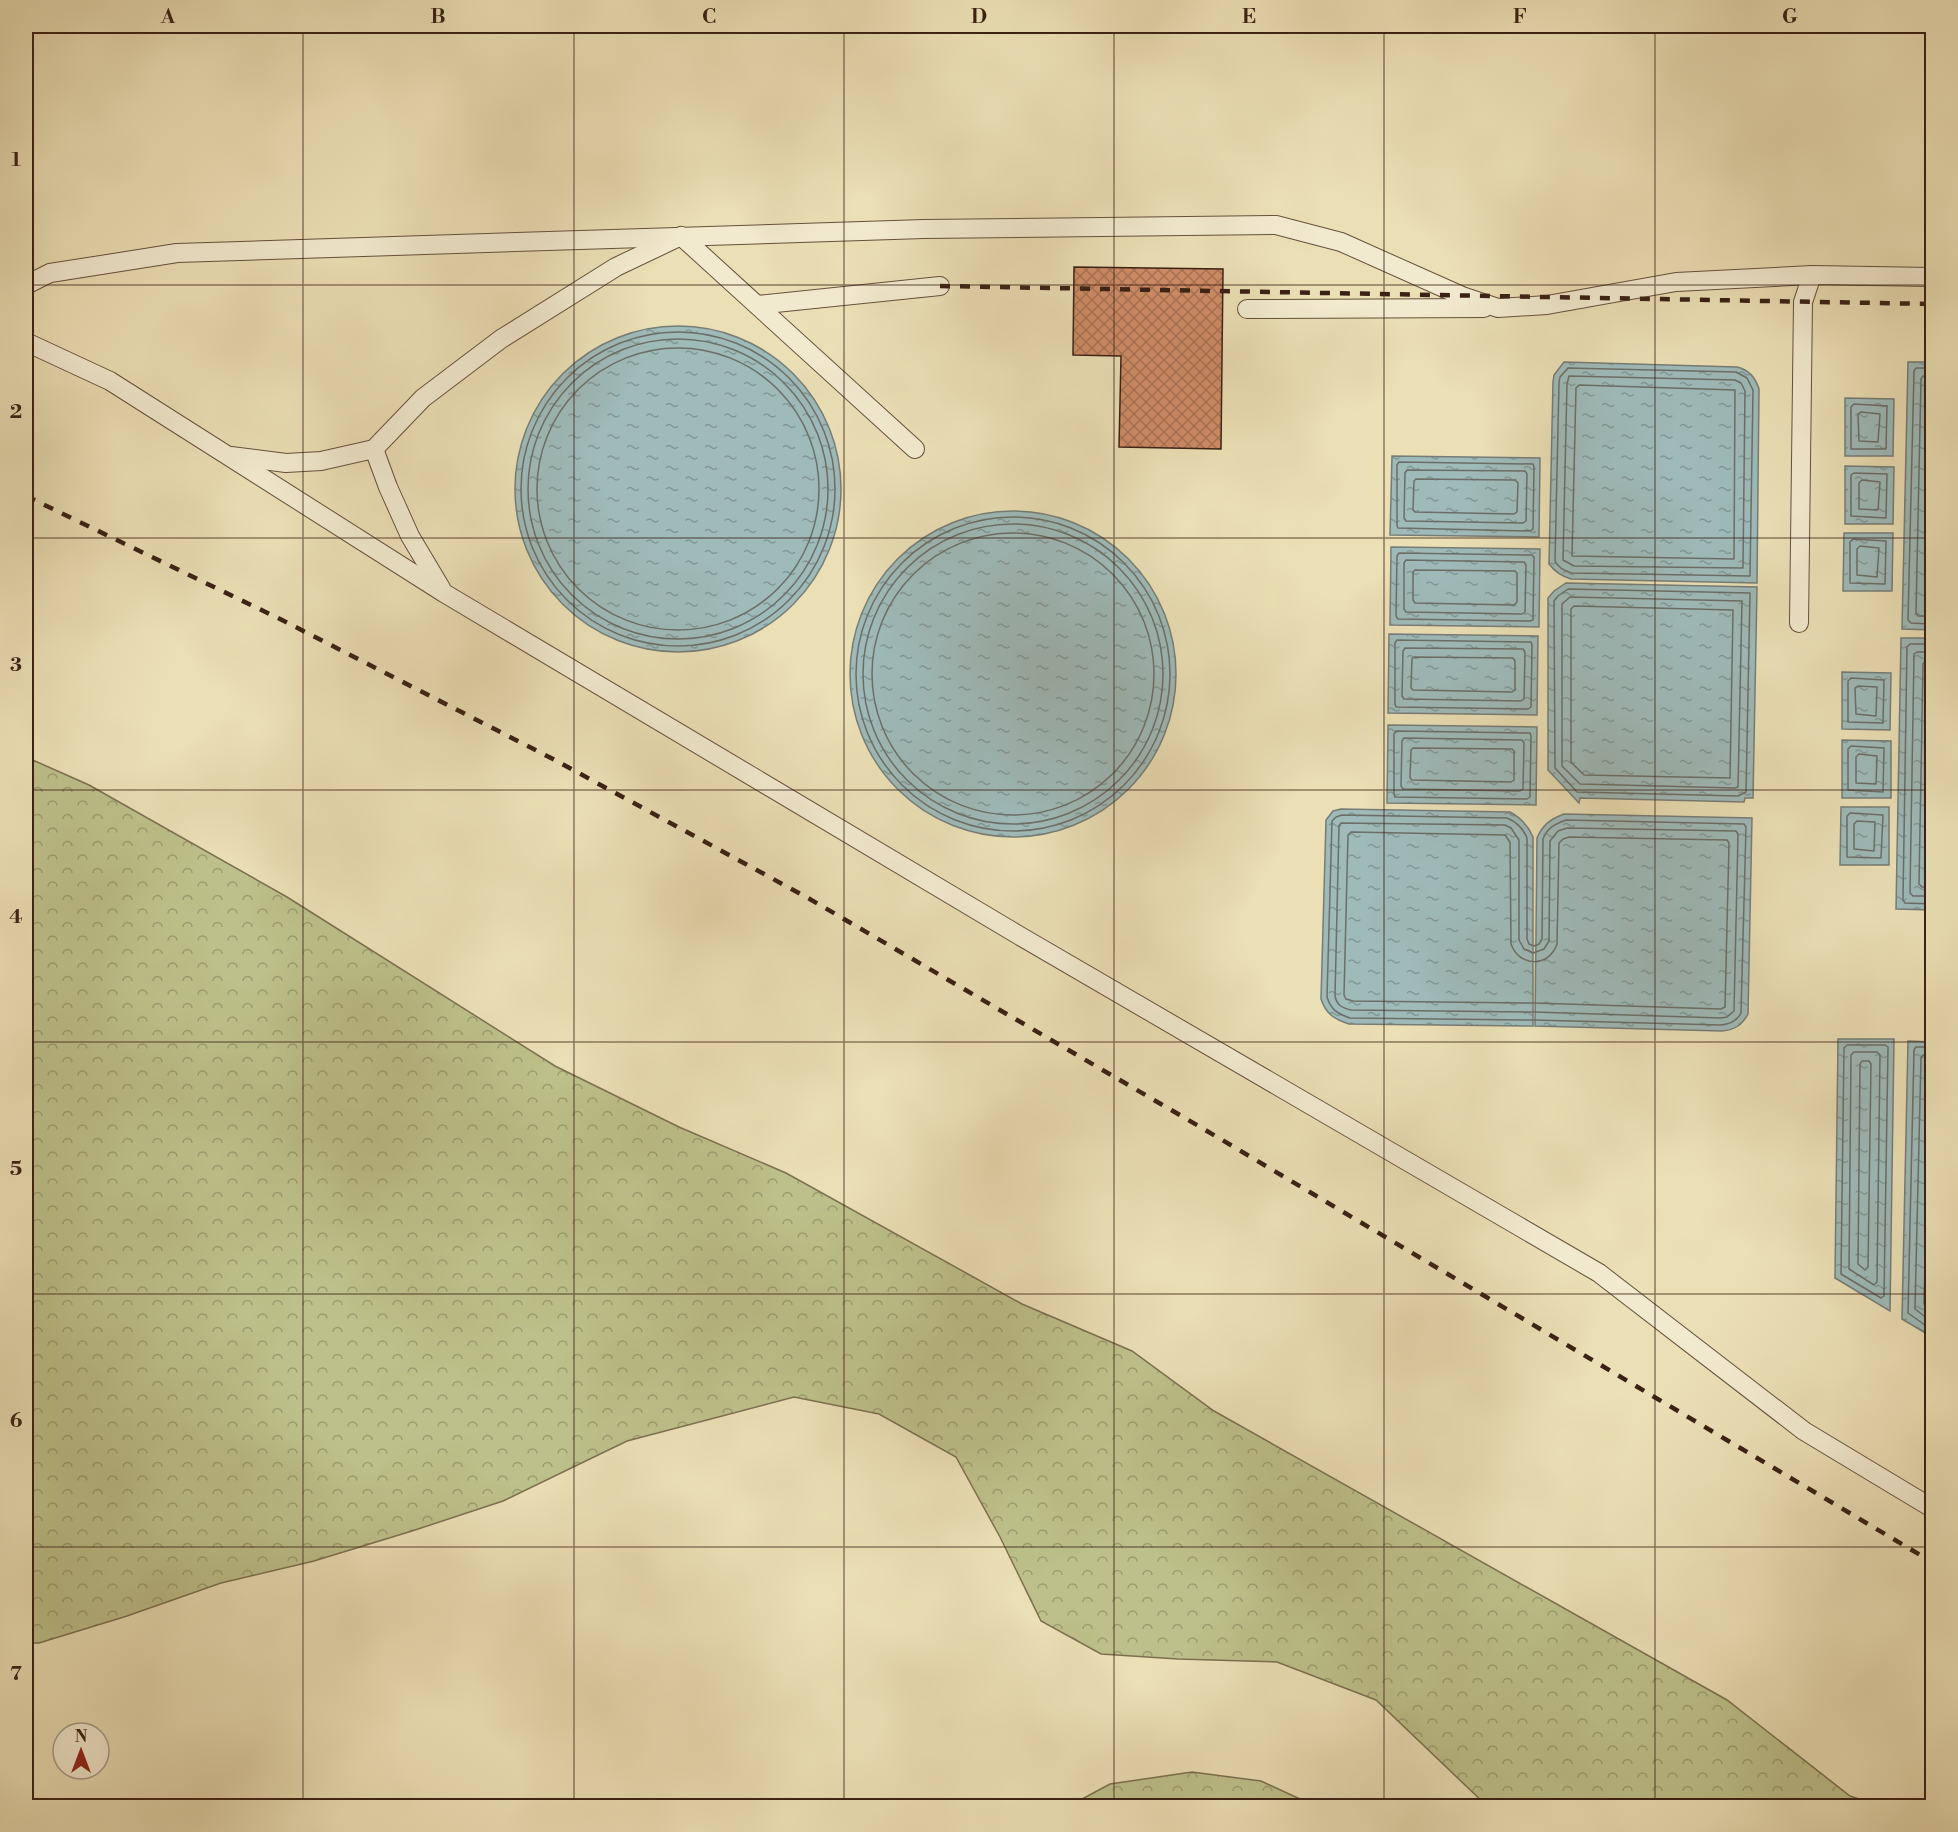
<svg xmlns="http://www.w3.org/2000/svg" width="1958" height="1832" font-family="'Libre Bodoni',serif">
	<defs>
		<pattern id="forest-crowns" width="20" height="18" patternUnits="userSpaceOnUse" patternTransform="scale(1.5)"><rect width="20" height="18" fill="#bdc08a"/><path d="M2 6a3 3 0 1 1 6 0M12 15a3 3 0 1 1 6 0" fill="none" stroke="#9b9c70"/></pattern>
		<pattern id="water-ripples" width="26" height="14" patternUnits="userSpaceOnUse" patternTransform="scale(1.5)"><rect width="26" height="14" fill="#9ebab9"/><path d="M2 4q2-2 4 0t4 0M15 11q2-2 4 0t4 0" fill="none" stroke="#829795"/></pattern>
		<pattern id="building-cross-hatch" width="8" height="8" patternUnits="userSpaceOnUse" patternTransform="scale(1.5)"><rect width="8" height="8" fill="#ce8c66"/><path d="M0 0l8 8M0 8l8-8" fill="none" stroke="#a87253"/></pattern>
	</defs>
	<rect width="100%" height="100%" fill="#ebdfb5"/>
	<filter id="stains"><feTurbulence type="fractalNoise" baseFrequency=".00333" numOctaves="4"/><feColorMatrix values="0 0 0 0 .2 0 0 0 0 .09 0 0 0 0 .02 0 0 0 .5 -.17"/></filter>
	<radialGradient id="worn" r=".72"><stop offset=".6" stop-color="#630" stop-opacity="0"/><stop offset="1" stop-color="#630" stop-opacity=".3"/></radialGradient>
	<g fill="url(#forest-crowns)" stroke="#7c7050" stroke-width="1.5">
		<path d="M26,757l63,28 198,112 268,169 124,61 107,46 236,131 110,47 82,60 513,289 123,96 30,10h-393l-111,-106 -99,-38 -99,-3 -77,-5 -60,-33 -41,-84 -44,-80 -77,-43 -85,-17 -167,44 -124,60 -91,30 -98,30 -93,22 -94,33 -88,27h-13z"/>
		<path d="M1192,1772l69,9 54,25h-246l41,-22z"/>
	</g>
	<g fill="url(#water-ripples)" stroke="#767d77" stroke-width="1.5">
		<circle cx="678" cy="489" r="163"/>
		<path d="M1564,362l173,5c12,3 18,10 22,22l-2,194 -186,-4c-10,-3 -16,-7 -22,-15l4,-182 1,-7z"/>
		<path d="M1908,362h24v268l-30,-1z"/>
		<path d="M1845,398l49,1 -1,57h-48z"/>
		<path d="M1392,456l148,2 -1,79 -149,-2z"/>
		<path d="M1845,466l49,1 -1,57h-48z"/>
		<circle cx="1013" cy="674" r="163"/>
		<path d="M1844,533h49l-1,58h-49z"/>
		<path d="M1391,547l149,2 -1,78 -149,-2z"/>
		<path d="M1566,583l191,4 -4,211h-8l-1,4 -164,-4 -1,5 -31,-33v-172l6,-7z"/>
		<path d="M1389,634l149,2 -1,79 -149,-2z"/>
		<path d="M1901,638h31v272l-36,-1z"/>
		<path d="M1842,672l49,1 -1,57 -48,-1z"/>
		<path d="M1388,725l149,2 -1,78 -149,-2z"/>
		<path d="M1842,740l49,1v57h-49z"/>
		<path d="M1841,807h48v58h-49z"/>
		<path d="M1341,809l169,3c11,6 18,13 23,25v189l-184,-2c-15,-5 -23,-10 -28,-25l5,-179 7,-9z"/>
		<path d="M1564,814l188,4 -4,196c-6,11 -13,16 -26,17l-187,-5 2,-188c6,-14 14,-19 27,-24z"/>
		<path d="M1838,1039h56l-4,272 -55,-33z"/>
		<path d="M1908,1041l24,1v295l-30,-18z"/>
	</g>
	<g fill="none" stroke-linecap="round" stroke-linejoin="round">
		<g stroke="#6c6e67" stroke-width="1.5">
			<circle cx="678" cy="489" r="157"/>
			<circle cx="678" cy="489" r="150"/>
			<circle cx="678" cy="489" r="141"/>
			<path d="M1568,368l168,4 11,6 6,12 -3,186 -178,-3c-7,-2 -14,-5 -17,-12l4,-178 1,-6z"/>
			<path d="M1932,368h-16l-2,3 -6,249 3,3 21,1"/>
			<path d="M1569,376l166,4 6,3 4,8 -2,177 -169,-2 -11,-6 4,-176z"/>
			<path d="M1932,376h-9l-2,3 -5,234 2,3h14"/>
			<path d="M1579,385l156,5 -1,169 -162,-3 4,-168z"/>
			<path d="M1932,385l-2,3 -5,216 2,3h5"/>
			<path d="M1854,404l33,2 -1,43h-35v-42z"/>
			<path d="M1861,412l19,2 -2,28 -19,-1 -1,-27z"/>
			<path d="M1399,462l134,2 1,3 -1,62 -3,2 -132,-3 -1,-2v-61z"/>
			<path d="M1407,470l118,1 2,3 -1,47 -3,2 -117,-2 -2,-3 1,-45z"/>
			<path d="M1854,473l33,1 -1,44 -35,-2v-41z"/>
			<path d="M1416,479l99,1 3,3 -1,29 -3,2 -99,-2 -2,-2 1,-29z"/>
			<path d="M1862,480l18,2 -2,28 -19,-1v-26z"/>
			<circle cx="1013" cy="674" r="157"/>
			<circle cx="1013" cy="674" r="150"/>
			<circle cx="1013" cy="674" r="141"/>
			<path d="M1853,539l33,2 -1,43 -35,-1v-41z"/>
			<path d="M1860,546l19,2 -2,29 -20,-2v-26z"/>
			<path d="M1399,553l133,2 2,2 -1,63 -3,1 -132,-2 -2,-3 1,-60z"/>
			<path d="M1406,560l118,2 2,3 -1,47 -3,2 -116,-2 -2,-3v-46z"/>
			<path d="M1415,570l100,1 2,2v29l-3,3 -99,-2 -2,-3v-28z"/>
			<path d="M1568,589l182,4 -4,199 -8,4 -161,-4 -22,-24 -1,-167 4,-5z"/>
			<path d="M1570,597l172,4 -4,186 -3,1 -155,-4 -18,-18v-162z"/>
			<path d="M1574,606l159,4 -3,168 -146,-3 -13,-13v-153z"/>
			<path d="M1397,640l134,2 1,3 -1,62 -3,2 -132,-2 -1,-3v-61z"/>
			<path d="M1932,644h-22l-3,3 -4,253 2,3 27,1"/>
			<path d="M1405,648l118,1 2,3 -1,47 -3,2 -117,-2 -2,-3 1,-45z"/>
			<path d="M1932,652h-15l-3,2 -4,239 3,3h19"/>
			<path d="M1414,657l99,1 2,3v29l-3,2 -99,-2 -2,-2 1,-29z"/>
			<path d="M1932,661h-7l-2,3 -4,220 3,3h10"/>
			<path d="M1851,678l33,2 -1,43 -35,-1v-41z"/>
			<path d="M1858,686l19,1 -1,29 -20,-2 -1,-26z"/>
			<path d="M1396,731l134,2 1,3 -1,61 -3,2 -132,-2 -1,-3v-60z"/>
			<path d="M1404,738l118,2 2,3 -1,46 -3,2 -117,-2 -2,-3 1,-45z"/>
			<path d="M1851,746l33,2 -1,44 -35,-2v-41z"/>
			<path d="M1413,748l99,1 2,2v29l-3,2 -99,-2 -2,-2 1,-28z"/>
			<path d="M1859,754l18,2 -1,28 -20,-1v-26z"/>
			<path d="M1850,813l33,2 -2,43 -34,-1v-41z"/>
			<path d="M1342,815l165,3c10,4 16,10 20,20v101l2,5 5,2 5,-2 3,-5 1,-100c4,-11 12,-15 23,-19l178,4 2,3 -5,186c-4,8 -11,11 -20,12l-187,-5 -184,-2c-12,-4 -19,-8 -23,-21l5,-176 4,-4z"/>
			<path d="M1857,821l18,1 -1,29 -20,-2v-25z"/>
			<path d="M1341,823l164,2 6,3 8,12v100l5,9 9,4 11,-4 5,-8 1,-100 8,-10 9,-3 169,3 2,3 -4,177 -7,6 -6,1 -187,-6 -183,-2c-8,-2 -14,-4 -16,-14l4,-170z"/>
			<path d="M1351,832l154,3 5,7 1,102c8,23 38,24 46,0l2,-101 4,-4 6,-2 158,3 2,3 -4,164 -4,2 -187,-6 -181,-2 -7,-2 -2,-4 4,-160z"/>
			<path d="M1847,1045h38l3,2 -4,249 -3,2 -40,-24 3,-226z"/>
			<path d="M1932,1047h-16l-2,3 -6,263 24,17"/>
			<path d="M1854,1052h23l3,3 -3,227 -3,3 -25,-16 2,-214z"/>
			<path d="M1932,1055h-9l-2,3 -6,251 17,13"/>
			<path d="M1862,1061h7l2,3 -3,203 -3,3 -7,-6 2,-200z"/>
			<path d="M1932,1064l-2,3 -6,237 8,7"/>
		</g>
	</g>
	<path fill="url(#building-cross-hatch)" stroke="#3a2115" stroke-width="1.5" d="M1074,267l149,2 -2,180 -102,-2 2,-91 -48,-1z"/>
	<g fill="none" stroke-linecap="round" stroke-linejoin="round">
		<g stroke="#66503d" stroke-width="20">
			<g id="lane">
				<path d="M26,285l24,-12 127,-20 747,-24 352,-4 65,17 121,54 36,12 49,-3 129,-23 136,-7 120,2"/>
				<path d="M757,305l183,-19"/>
				<path d="M1247,309l237,-1"/>
				<path d="M26,342l84,39 334,212 576,343 579,337 205,158 128,77"/>
				<path d="M374,449l14,38 22,49 31,52"/>
				<path d="M231,456l55,7 35,-2 53,-12 49,-51 78,-59 115,-72 65,-31 234,213"/>
				<path d="M1799,623l4,-321 9,-27"/>
			</g>
		</g>
		<use href="#lane" stroke="#f2eacf" stroke-width="18"/>
		<g stroke="#3a2115" stroke-width="4.5" stroke-dasharray="10 10" stroke-linecap="butt">
			<path d="M940,286l992,18"/>
			<path d="M26,496l254,123 273,140 255,139 394,230 730,434"/>
		</g>
	</g>
	<path fill="none" stroke="#3a2115" stroke-width="1.5" stroke-opacity="0.55" d="M303,26v1780M574,26v1780M844,26v1780M1114,26v1780M1384,26v1780M1655,26v1780M26,285h1906M26,538h1906M26,790h1906M26,1042h1906M26,1294h1906M26,1547h1906"/>
	<rect width="1958" height="1832" fill="none" stroke="#ebdfb5" stroke-width="66"/>
	<g transform="translate(81 1751)"><circle r="28" fill="#f2eacf" stroke="#a89a85" stroke-width="1.5"/>
	<path d="M0-4.5L10 22L0 15L-10 22Z" fill="#8f2418"/>
	<text y="-9" font-size="16" font-weight="bold" text-anchor="middle" fill="#3a2115">N</text>
	</g>
	<rect x="33" y="33" width="1892" height="1766" fill="none" stroke="#3a2115" stroke-width="2"/>
	<g font-size="20" text-anchor="middle" font-weight="bold" fill="#3a2115">
		<text x="168" y="23">A</text>
		<text x="438" y="23">B</text>
		<text x="709" y="23">C</text>
		<text x="979" y="23">D</text>
		<text x="1249" y="23">E</text>
		<text x="1520" y="23">F</text>
		<text x="1790" y="23">G</text>
		<text x="16" y="166">1</text>
		<text x="16" y="418">2</text>
		<text x="16" y="671">3</text>
		<text x="16" y="923">4</text>
		<text x="16" y="1175">5</text>
		<text x="16" y="1427">6</text>
		<text x="16" y="1680">7</text>
	</g>
	<rect width="100%" height="100%" filter="url(#stains)"/>
	<rect width="100%" height="100%" fill="url(#worn)"/>
</svg>
